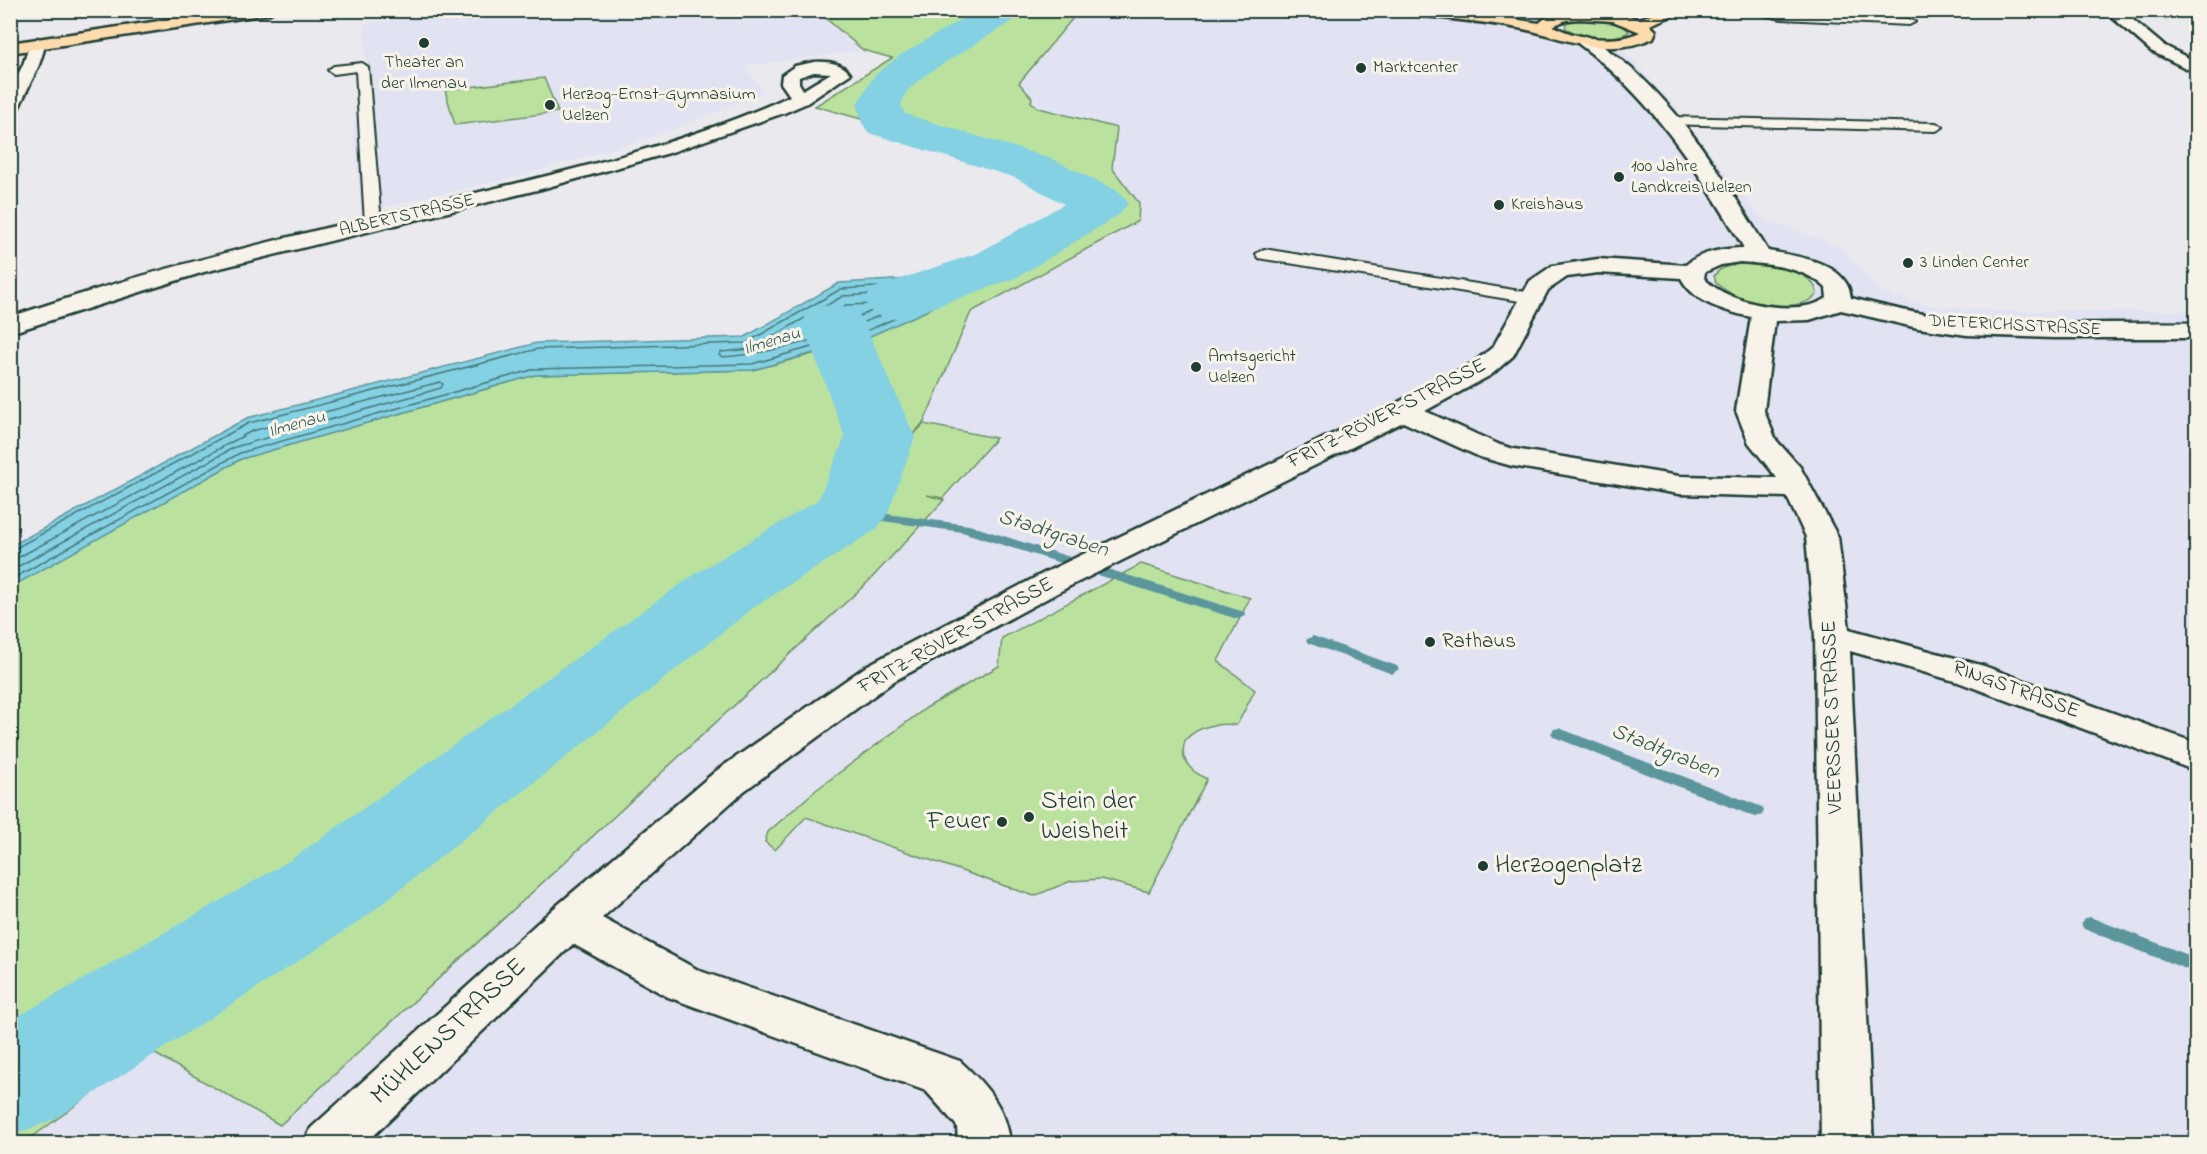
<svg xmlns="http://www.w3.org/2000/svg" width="2207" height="1154" font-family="'Indie Flower',sans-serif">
	<rect width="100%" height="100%" fill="#eae9ee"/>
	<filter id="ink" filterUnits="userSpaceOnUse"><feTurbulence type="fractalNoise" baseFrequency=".0167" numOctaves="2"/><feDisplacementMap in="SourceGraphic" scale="12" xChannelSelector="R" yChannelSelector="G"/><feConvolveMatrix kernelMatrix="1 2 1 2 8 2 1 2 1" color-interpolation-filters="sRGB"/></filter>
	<g filter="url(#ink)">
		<g fill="#e1e2f2">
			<path d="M562,10l10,1 4,5 70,-5 8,7 66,-8 97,1 46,39 -118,16 19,27 -110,43 -131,39 -162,37 -8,-92 16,-3 -5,-93 99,-11 4,8z"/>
			<path d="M1082,11h560l-86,4 -11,2 -7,9 6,5 74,13 55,61 87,112 80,30 43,46 43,12 72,6h198v832l-2172,1 126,-93 130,74 588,-543 76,-82 51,-62 -71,-14 47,-112 167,-91 1,-18 -27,-35 -47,-52 -26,-8 -9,-6 2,-4 -13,-15 58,-70z"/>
		</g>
		<g fill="#bae29e" stroke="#6c9069" stroke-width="1.5">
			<path d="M817,11h347l-3,6 -84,-4 -58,70 13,15 -1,4 8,6 78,20 -5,40 27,35 -1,18 -167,91 -47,110 -17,19 17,-17 72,14 -53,60 -16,-3 17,5 -76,82 -588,543 -130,-74 -126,92h-13l-1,-556 231,-128 294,-84 218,-5 90,-24 83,-35 175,-108 -68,-35 -218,-62 77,-48 -29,-8z"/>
			<path d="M1578,20h21l26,6 4,6c-17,9 -47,6 -64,-4l1,-5z"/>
			<path d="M544,78l14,34 -103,13 -10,-35z"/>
			<path d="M1739,264c20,0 78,4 78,31 -22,21 -81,7 -101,-12l-2,-7c6,-9 15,-10 25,-12z"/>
			<path d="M1141,564l109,34 -32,63 37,29 -18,35c-20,-2 -37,0 -51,14 -9,20 4,32 21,40l-58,113 -48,-13 -30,2 -37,15 -228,-79 -31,33 -10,-8 3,-10 48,-42 110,-82 73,-42 3,-28z"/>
		</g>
		<path fill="#84d1e3" stroke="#5c969d" stroke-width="1.5" d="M998,265l-72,46 -60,27 -113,32 -218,5 -294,84 -230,128v-41l236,-128 290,-75 208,-6 94,-54 72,-4z"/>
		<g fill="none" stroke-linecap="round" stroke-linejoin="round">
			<g stroke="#47787a" stroke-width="1.5">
				<path d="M922,291l3,4 -6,4c-63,28 -127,53 -197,58l-3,-2 2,-3 30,-3 92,-53z"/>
				<path d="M874,304l3,2 -1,3 -18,8 -42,12 -3,-2 1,-3 32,-19z"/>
				<path d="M10,551l239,-128 289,-74 208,-6 95,-54 70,-4 45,-7 4,2 -37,26 -59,26 -112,32 -217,5 -295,84 -230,127"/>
				<path d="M10,559l9,-2 233,-126 188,-49 3,2 -2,4 -206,59 -225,124"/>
			</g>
			<g fill="#5c969d" fill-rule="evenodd">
				<path d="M850,509l119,16 275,87 2,3 -7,4 -5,-1 -272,-86 -116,-16 -2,-3z"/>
				<path d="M1313,636l84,30 2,3 -7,5 -5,-2 -79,-29 -2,-3z"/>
				<path d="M1559,728l203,79 2,4 -2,4 -6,2 -6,-2 -196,-78 -3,-4 3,-4z"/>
				<path d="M2090,917l106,41v15l-112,-44 -3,-5 3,-5z"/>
			</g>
			<g fill="#84d1e3" fill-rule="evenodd">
				<path d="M977,10h45l-5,8 -90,56 -20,17 -6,13 4,10 145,44 70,34 8,11 -8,11 -102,63 -103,37 -21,5 -21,-5 -9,-13 9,-13 105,-35 86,-49 -48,-26 -147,-45 -7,-10 -5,-19 17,-28 25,-20z"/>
				<path d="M833,304l22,5 9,13 51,115 -27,76 -11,16 -124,79 -390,311 -310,201 -43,16v-115l279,-160 406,-287 123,-74 27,-63 -43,-115 9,-13z"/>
			</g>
			<g stroke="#1f3d34" stroke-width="4">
				<g id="service">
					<path d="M418,10h41l-5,3 -32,2 -4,-1z"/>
					<path d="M1738,10l171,9 6,3 -6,3 -127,-6z"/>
					<path d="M362,63l6,4 13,157 -8,5 -8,-5 -9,-153 -22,3 -6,-4 6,-4z"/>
					<path d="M1669,117l267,6 7,4 -7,4 -272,-7 -2,-3 2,-3z"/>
					<path d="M1264,249l268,44 6,1 3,4 -3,4 -6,1 -274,-45 -2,-4z"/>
				</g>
			</g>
			<g stroke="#1f3d34" stroke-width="5">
				<g id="minor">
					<path d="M2104,10h17l42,35 33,17v11l-45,-22z"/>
					<path d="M1585,36c9,2 16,9 23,14 70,50 117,130 160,201 28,5 80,11 83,47 32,8 65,16 98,20 82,10 165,3 247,5v15h-143l-86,-3 -49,-7 -77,-18 -32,10 -34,1 -11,90 12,29 24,27 38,70 11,92 135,37 212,77v28l-238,-89 -108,-31 23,493h-52l-6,-508 -9,-99 -19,-40 -108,-3 -167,-28 -32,-9 -77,-35 -333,164 -176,95 -150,110 -142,127 98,53 260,90c24,22 48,48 50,83h-52l-1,-18 -31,-35 -258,-94 -95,-53 -208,200h-61l7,-16 242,-219 163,-138 152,-106 178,-93 347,-167 80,-42 20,-16 37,-66 22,-15 46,-7 88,6c13,-13 40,-17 58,-17 -45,-77 -92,-150 -165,-204l-2,-3 2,-3zM1740,262c28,2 65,5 86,26l1,10c-28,20 -101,6 -123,-20l1,-6 16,-7zM1598,273l83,5c13,25 44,33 70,39l-15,94 13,32 28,35 -98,-2 -165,-27 -14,-4 -75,-34 66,-36 22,-19 35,-66 19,-13z"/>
					<path d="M38,38l8,5 -7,22 -20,42 -3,4 -6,1v-23l13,-24 7,-22z"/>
					<path d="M814,62c13,-1 29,1 36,12l-43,29 -23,10 -115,40 -128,36 -337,83 -194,61v-16c130,-44 261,-77 394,-107 126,-30 269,-60 386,-114l-9,-13 1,-8 13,-9zM814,72l17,1 -28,17 -4,-7v-6z"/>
				</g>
			</g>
			<g stroke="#1f3d34" stroke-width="5">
				<g id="primary">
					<path d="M234,10h41l-7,4 -258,39v-10z"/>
					<path d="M1401,10h51l87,13 9,-7 27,-6 38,2 26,7 24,-9h22l-35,15 6,6 -3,7c-49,22 -87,-1 -135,-10 -36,-7 -73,-9 -110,-14zM1580,19l33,2 27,11c-25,12 -63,7 -87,-6l13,-6z"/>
				</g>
			</g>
			<use href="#service" fill="#f7f3e8" fill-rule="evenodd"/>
			<use href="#minor" fill="#f7f3e8" fill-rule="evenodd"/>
			<use href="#primary" fill="#fcdcac" fill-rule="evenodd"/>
		</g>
	</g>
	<g fill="#1f3d34" stroke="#f7f3e8" stroke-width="2">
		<circle cx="424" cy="43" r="6"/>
		<circle cx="1361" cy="68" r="6"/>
		<circle cx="550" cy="105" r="6"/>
		<circle cx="1619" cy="177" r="6"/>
		<circle cx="1499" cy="205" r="6"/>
		<circle cx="1908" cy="263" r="6"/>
		<circle cx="1196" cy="367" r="6"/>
		<circle cx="1430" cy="642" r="6"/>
		<circle cx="1029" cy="817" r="6"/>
		<circle cx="1002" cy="822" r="6"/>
		<circle cx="1483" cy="866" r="6"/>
	</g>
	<g text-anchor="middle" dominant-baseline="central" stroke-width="6" stroke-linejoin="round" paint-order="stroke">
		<g font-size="18" fill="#1f3d34" stroke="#f7f3e8" text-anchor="start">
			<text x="424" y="63" text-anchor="middle">Theater an<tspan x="424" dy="21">der Ilmenau</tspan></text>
			<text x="1373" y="68">Marktcenter</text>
			<text x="562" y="95">Herzog-Ernst-Gymnasium<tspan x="562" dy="21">Uelzen</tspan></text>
			<text x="1631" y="167">100 Jahre<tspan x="1631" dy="21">Landkreis Uelzen</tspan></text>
			<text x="1511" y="205">Kreishaus</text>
			<text x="1920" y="263">3 Linden Center</text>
			<text x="1208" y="357">Amtsgericht<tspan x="1208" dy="21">Uelzen</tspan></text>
		</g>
		<g font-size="18" fill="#1f3d34" stroke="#f7f3e8">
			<text transform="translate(407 216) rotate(-13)">ALBERTSTRASSE</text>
			<text transform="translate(2015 326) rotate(3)">DIETERICHSSTRASSE</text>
		</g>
		<g font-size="18" font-style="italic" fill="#335b57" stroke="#f7f3e8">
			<text transform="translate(772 342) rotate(-17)">Ilmenau</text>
			<text transform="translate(297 425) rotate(-16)">Ilmenau</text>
		</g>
		<g font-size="21" fill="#1f3d34" stroke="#f7f3e8">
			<text transform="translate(1387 414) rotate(-27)">FRITZ-RÖVER-STRASSE</text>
			<text transform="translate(956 636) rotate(-29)">FRITZ-RÖVER-STRASSE</text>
			<text transform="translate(2016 690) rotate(20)">RINGSTRASSE</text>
			<text transform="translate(1833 717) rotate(-92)">VEERSSER STRASSE</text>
		</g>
		<g font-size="21" fill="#1f3d34" stroke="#f7f3e8" text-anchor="start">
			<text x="1442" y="642">Rathaus</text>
		</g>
		<g font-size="22" font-style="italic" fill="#335b57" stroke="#f7f3e8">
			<text transform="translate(1053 534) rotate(18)">Stadtgraben</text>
			<text transform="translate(1665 752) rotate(22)">Stadtgraben</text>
		</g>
		<g font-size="26" fill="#1f3d34" stroke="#f7f3e8" text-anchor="start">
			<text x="1041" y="802">Stein der<tspan x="1041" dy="30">Weisheit</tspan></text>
			<text x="990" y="822" text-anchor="end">Feuer</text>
			<text x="1495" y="866">Herzogenplatz</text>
		</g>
		<g font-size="26" fill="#1f3d34" stroke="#f7f3e8">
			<text transform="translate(449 1032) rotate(-43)">MÜHLENSTRASSE</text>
		</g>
	</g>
	<rect width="2207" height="1154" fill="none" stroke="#f7f3e8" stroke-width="36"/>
	<rect x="18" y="18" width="2171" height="1118" fill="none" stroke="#1f3d34" stroke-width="2" filter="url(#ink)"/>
</svg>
